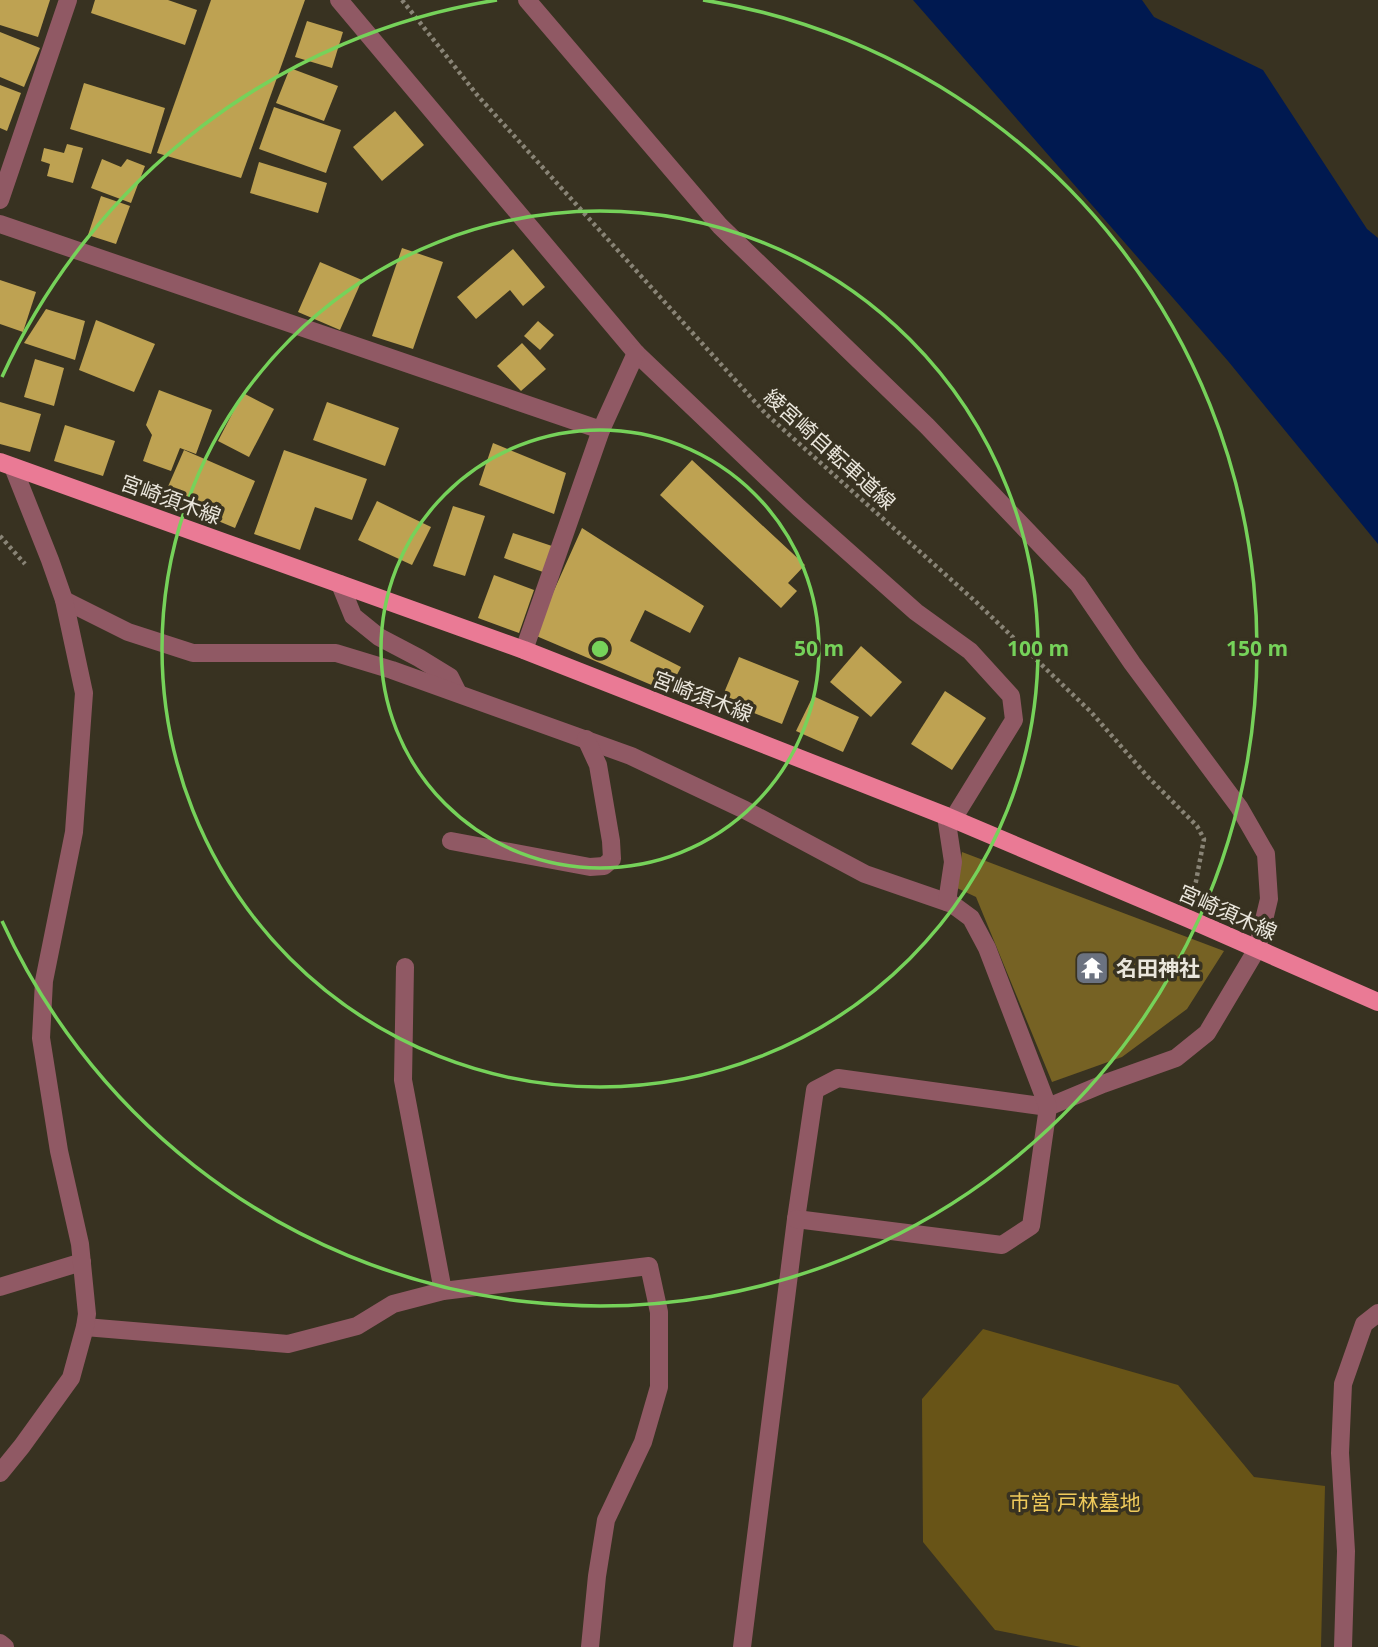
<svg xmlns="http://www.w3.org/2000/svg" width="1378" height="1647" font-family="'Open Sans','Noto Sans JP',sans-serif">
	<rect width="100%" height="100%" fill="#383221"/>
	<path fill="#685417" d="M983,1329l195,56 76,92 71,9 -4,161h-240l-86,-17 -72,-88 -1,-143z"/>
	<path fill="#766224" d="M962,852l262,99 -37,58 -65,48 -70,25 -76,-185 -19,-9z"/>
	<path fill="#001950" d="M913,0h229l12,17 109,53 104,159 11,9v306l-150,-183z"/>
	<g fill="#bea252">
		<path d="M0,0h50l-12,37 -38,-12z"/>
		<path d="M95,0h73l29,10 -12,35 -94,-32z"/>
		<path d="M211,0h94l-64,178 -84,-25z"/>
		<path d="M307,21l36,11 -11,36 -37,-11z"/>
		<path d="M0,32l40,16 -16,39 -24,-10z"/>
		<path d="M290,68l48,18 -14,35 -48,-18z"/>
		<path d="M84,83l81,25 -14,46 -81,-25z"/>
		<path d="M0,85l21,8 -14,38 -7,-3z"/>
		<path d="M274,107l67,23 -15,43 -67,-24z"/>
		<path d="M395,111l29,34 -42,36 -29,-34z"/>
		<path d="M67,144l16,4 -10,35 -26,-7 3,-12 -9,-3 3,-13 20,5z"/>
		<path d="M102,159l19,8 6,-8 18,7 -14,37 -40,-15z"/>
		<path d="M259,162l68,21 -9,30 -68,-20z"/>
		<path d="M101,196l29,10 -14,38 -28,-9z"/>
		<path d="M402,248l41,14 -30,87 -41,-13z"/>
		<path d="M513,249l32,38 -22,19 -13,-16 -34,29 -19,-22z"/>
		<path d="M320,262l42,18 -22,50 -42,-18z"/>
		<path d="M0,280l36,12 -13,40 -23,-8z"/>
		<path d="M46,309l39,12 -10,39 -51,-17z"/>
		<path d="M96,320l59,24 -21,48 -55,-22z"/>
		<path d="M538,321l16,14 -14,15 -16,-14z"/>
		<path d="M522,343l24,26 -25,22 -24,-25z"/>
		<path d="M35,359l29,9 -10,38 -30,-9z"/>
		<path d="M159,390l53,20 -16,44 -16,-6 -9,23 -28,-10 9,-26 -6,-10z"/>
		<path d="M243,393l31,16 -25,48 -31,-16z"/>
		<path d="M0,402l41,12 -11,38 -30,-8z"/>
		<path d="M327,402l72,26 -14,38 -72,-26z"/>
		<path d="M65,425l50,16 -12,35 -49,-15z"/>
		<path d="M493,443l73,30 -12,41 -75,-29z"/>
		<path d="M184,450l71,31 -20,47 -72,-30z"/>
		<path d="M284,450l83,29 -15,41 -37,-13 -15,43 -46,-16z"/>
		<path d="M692,460l113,105 -17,18 9,8 -16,17 -121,-113z"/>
		<path d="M377,501l54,26 -19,38 -54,-25z"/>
		<path d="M453,506l32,10 -20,60 -32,-10z"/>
		<path d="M582,528l122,78 -14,27 -45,-23 -15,31 51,26 -13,25 -134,-57z"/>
		<path d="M513,533l39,13 -9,26 -39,-14z"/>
		<path d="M494,575l40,15 -15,43 -41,-15z"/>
		<path d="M861,646l41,36 -31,35 -41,-35z"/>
		<path d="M739,657l60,24 -17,43 -61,-24z"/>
		<path d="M945,691l41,27 -34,52 -41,-26z"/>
		<path d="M813,696l46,21 -16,35 -47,-21z"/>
	</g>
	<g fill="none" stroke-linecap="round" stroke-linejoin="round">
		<g stroke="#898476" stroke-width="4.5" stroke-dasharray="3.5 3.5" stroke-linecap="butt">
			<path d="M402,0l76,96 288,318 209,187 116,111 57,65 49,49 7,13 -11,58"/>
			<path d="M0,536l25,28"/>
		</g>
		<g stroke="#905964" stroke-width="18">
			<path d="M339,0l297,353 163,155 117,104 54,39 41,45 3,24 -61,99"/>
			<path d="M527,0l193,226 207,200 151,158 54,79 107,144 27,47 3,45 -12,50 -50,84 -31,25 -73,26 -55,23 -210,-29 -23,12 -19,129 -54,428"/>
			<path d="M0,200l68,-200"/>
			<path d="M0,224l601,206"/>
			<path d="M340,584l13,32 26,21 40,21 31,19 8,16"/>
			<path d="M64,600l64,32 65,21h143l56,17 239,86 114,54 120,64 87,30 19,14 16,30 61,159 -17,119 -29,19 -206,-26"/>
			<path d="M524,650l77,-220 35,-77"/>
			<path d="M946,816l7,46 -6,40"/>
			<path d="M451,841l139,26 14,-1 8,-7 -1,-18 -13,-76 -12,-26"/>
			<path d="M405,967l-2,113 40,211"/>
			<path d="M0,1287l82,-25"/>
			<path d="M85,1327l203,17 69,-18 36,-22 50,-13 206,-25 10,46v75l-16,55 -37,78 -9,56 -7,71"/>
			<path d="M0,1473l22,-27 49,-68 14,-51 2,-13 -7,-70 -21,-93 -18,-113 3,-57 30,-149 10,-139 -20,-93 -14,-40 -37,-93"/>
			<path d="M0,1643l5,4"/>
			<path d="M1343,1647l3,-96 -6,-98 3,-69 21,-60 14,-11"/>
		</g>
		<path stroke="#ea7a95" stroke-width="18" d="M0,462l524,188 422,166 243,103 189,83"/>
	</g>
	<g fill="none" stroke="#76d25a" stroke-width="3.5">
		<circle cx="600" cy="649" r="219"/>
		<circle cx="600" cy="649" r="438"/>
		<path d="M2 377A657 657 0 0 1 497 0M703 0A657 657 0 1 1 2 921"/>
	</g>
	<defs>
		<g id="temple-square" transform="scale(1.75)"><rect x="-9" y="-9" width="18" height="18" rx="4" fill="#6b7280" stroke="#383221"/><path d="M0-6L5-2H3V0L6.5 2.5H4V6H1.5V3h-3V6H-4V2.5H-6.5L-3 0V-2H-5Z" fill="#fff"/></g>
	</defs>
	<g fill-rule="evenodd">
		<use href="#temple-square" x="1092" y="968"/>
	</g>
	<g text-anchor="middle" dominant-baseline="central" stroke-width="7" stroke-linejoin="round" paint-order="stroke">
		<g font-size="21" fill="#eae6dc" stroke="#383221">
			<text transform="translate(830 449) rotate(42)">綾宮崎自転車道線</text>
			<text transform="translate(171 499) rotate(20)">宮崎須木線</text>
			<text transform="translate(703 696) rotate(21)">宮崎須木線</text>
			<text transform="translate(1228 912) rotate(24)">宮崎須木線</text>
		</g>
		<g font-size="21" font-weight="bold" fill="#eae6dc" stroke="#383221" text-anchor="start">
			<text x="1116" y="968">名田神社</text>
		</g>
		<g font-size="21" fill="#efca5b" stroke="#383221">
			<text x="1075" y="1502">市営 戸林墓地</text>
		</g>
	</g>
	<circle cx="600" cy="649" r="10" fill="#76d25a" stroke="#383221" stroke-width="3.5"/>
	<g font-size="21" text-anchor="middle" font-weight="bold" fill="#76d25a" stroke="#383221" stroke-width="7" stroke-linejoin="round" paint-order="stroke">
		<text x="819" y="656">50 m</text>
		<text x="1038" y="656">100 m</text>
		<text x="1257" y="656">150 m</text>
	</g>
</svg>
